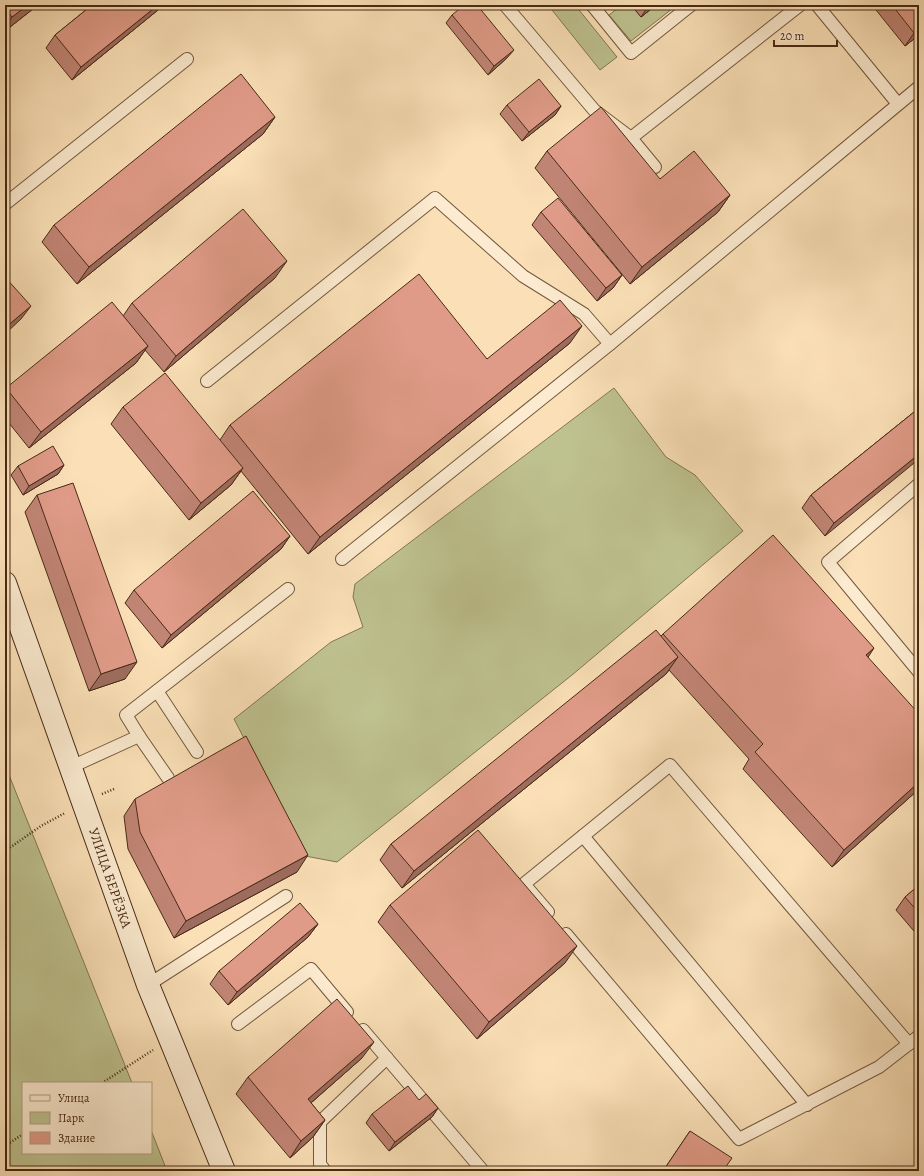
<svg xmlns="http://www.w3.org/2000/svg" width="924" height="1176" font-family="Alegreya,serif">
	<rect width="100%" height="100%" fill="#fbe0b7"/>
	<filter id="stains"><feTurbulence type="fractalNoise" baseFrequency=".005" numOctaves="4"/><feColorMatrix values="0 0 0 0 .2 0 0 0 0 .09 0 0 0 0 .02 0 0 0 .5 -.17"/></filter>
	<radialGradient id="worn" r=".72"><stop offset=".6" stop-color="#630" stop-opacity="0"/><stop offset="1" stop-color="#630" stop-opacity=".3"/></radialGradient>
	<g fill="#bec28f" stroke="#827652">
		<path d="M548,5h27l42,52 -17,13z"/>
		<path d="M622,5h9l10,12 15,-12h21l-46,36 -22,-26z"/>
		<path d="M614,388l52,69 29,18 48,56 -171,144 -235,187 -32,-6 -71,-137 97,-77 32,-15 -10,-30 2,-13z"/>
		<path d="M5,765l127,318h-109v70h128v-23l16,41h-162z"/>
	</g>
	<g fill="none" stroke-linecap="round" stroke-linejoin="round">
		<g stroke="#74583e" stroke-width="14">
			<g id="service">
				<path d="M505,5l89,105 37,28 169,-133"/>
				<path d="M592,5l39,48 60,-48"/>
				<path d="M817,5l81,99"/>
				<path d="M631,138l24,29"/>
				<path d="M5,204l182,-145"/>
				<path d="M207,381l228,-183 88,78 61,38 26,30"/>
				<path d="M919,484l-91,78 91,110"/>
				<path d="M342,559l268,-215 309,-257"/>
				<path d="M157,691l40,61"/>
				<path d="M139,736l-13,-21 162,-126"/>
				<path d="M71,767l68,-31 29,42"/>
				<path d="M583,836l224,269"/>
				<path d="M548,912l-24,-28 146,-119 239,279"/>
				<path d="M566,934l173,205 140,-72 40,-31"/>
				<path d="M148,985l138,-89"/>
				<path d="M238,1024l73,-55 36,43"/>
				<path d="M363,1030l120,141"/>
				<path d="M325,1171l-5,-7v-42l67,-64"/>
			</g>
		</g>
		<g stroke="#472a15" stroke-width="24">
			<path id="secondary" d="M5,583l143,402 76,186"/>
		</g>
		<g stroke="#472a15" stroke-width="2.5" stroke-dasharray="1 2" stroke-linecap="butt">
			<path d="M102,794l12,-5"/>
			<path d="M5,851l36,-25 24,-13"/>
			<path d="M102,1083l51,-33"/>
			<path d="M5,1146l18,-12"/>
		</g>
		<use href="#service" stroke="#fcebd0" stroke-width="12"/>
		<use href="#secondary" stroke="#fcebd0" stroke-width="22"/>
	</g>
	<g fill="#c18575" stroke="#472a15">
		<path d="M5,5h33l-33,26z"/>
		<path d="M92,5h70l-4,5 -86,70 -26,-32 9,-13z"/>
		<path d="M631,5h25l-15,12z"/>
		<path d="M872,5h47v30l-14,11z"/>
		<path d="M452,15l55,43 -19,17 -42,-52z"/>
		<path d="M507,105l54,1 -6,9 -33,26 -22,-27z"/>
		<path d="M275,117l-12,17 -186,150 -35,-42 12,-17z"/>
		<path d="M547,151l113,28 70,16 -12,17 -88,72 -95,-116z"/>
		<path d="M541,212l81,63 -9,13 -16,13 -65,-76z"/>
		<path d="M275,278l-111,94 -19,-22 -9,13 -107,85 -24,-30v-29l1,-1 117,-72 9,-13z"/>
		<path d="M570,343l-262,211 -67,-83 -10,14 -42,35 -78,-96 12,-17 97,33 10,-15 257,-66z"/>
		<path d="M919,408l-94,128 -23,-28 9,-13z"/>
		<path d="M64,465l-6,9 -35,21 -12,-20 7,-9z"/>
		<path d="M37,495l88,184 -36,12 -64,-179z"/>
		<path d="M290,536l-9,13 -119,99 -37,-45 9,-13z"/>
		<path d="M663,634l205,23 51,132 -87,78 -89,-98 6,-10 -80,-89 -3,4 -264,214 -22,-28 11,-16 270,-208z"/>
		<path d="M135,799l162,73 -123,66 -46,-89 -4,-33z"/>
		<path d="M919,885v52l-23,-27 9,-13z"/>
		<path d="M390,905l175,58 -88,76 -99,-117z"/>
		<path d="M318,924l-10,13 -80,68 -18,-21 9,-13z"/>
		<path d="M362,1058l-51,45 14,17 -12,17 -23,21 -54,-64 12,-17z"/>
		<path d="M419,1100l19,8 -6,9 -43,34 -23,-28 6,-9z"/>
		<path d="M690,1131l33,40h-60z"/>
	</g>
	<g fill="#9d6c5f" stroke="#472a15">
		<path d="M28,5h10l-33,26v-3l7,-11z"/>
		<path d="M158,5h4l-4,5 -86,70 9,-13z"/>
		<path d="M649,5h7l-15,12z"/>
		<path d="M919,29v6l-14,11 9,-13z"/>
		<path d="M514,50l-7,8 -19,17 6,-9z"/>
		<path d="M561,106l-6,9 -33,26 7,-9z"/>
		<path d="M275,117l-12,17 -186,150 12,-17z"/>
		<path d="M730,195l-12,17 -88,72 12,-17z"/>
		<path d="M287,261l-12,17 -111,94 12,-16z"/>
		<path d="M622,275l-9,13 -16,13 9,-13z"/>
		<path d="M31,306l-10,13 -16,15v-4l1,-3z"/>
		<path d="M582,326l-12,17 -262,211 12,-17z"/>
		<path d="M148,346l-12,17 -107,85 12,-16z"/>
		<path d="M919,454v5l-94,77 9,-13z"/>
		<path d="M64,465l-6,9 -35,21 6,-9z"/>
		<path d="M243,468l-12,17 -42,35 12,-17z"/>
		<path d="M290,536l-9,13 -119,99 9,-13z"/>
		<path d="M874,648l-11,17 3,-10z"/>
		<path d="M678,657l-12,17 -264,214 12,-17z"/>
		<path d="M137,662l-12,17 -36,12 12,-17z"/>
		<path d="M919,782v7l-87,78 12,-17z"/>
		<path d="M308,855l-11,17 -123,66 12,-17z"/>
		<path d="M318,924l-10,13 -80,68 9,-13z"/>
		<path d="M577,946l-12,17 -88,76 12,-17z"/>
		<path d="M374,1042l-12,16 -66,58 12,-17z"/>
		<path d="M438,1108l-6,9 -43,34 6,-9z"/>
		<path d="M325,1120l-12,17 -23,21 11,-17z"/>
	</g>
	<g fill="#e09b88" stroke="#472a15">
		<path d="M5,5h23l-16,12 -7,-9z"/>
		<path d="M92,5h66l-77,62 -26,-32z"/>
		<path d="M464,5h13l37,45 -20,16 -42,-51z"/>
		<path d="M892,5h27v24l-5,4z"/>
		<path d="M241,74l34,43 -186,150 -35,-42z"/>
		<path d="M539,79l22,27 -32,26 -22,-27z"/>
		<path d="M601,107l59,72 34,-28 36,44 -88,72 -95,-116z"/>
		<path d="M558,198l64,77 -16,13 -65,-76z"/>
		<path d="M243,209l44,52 -111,95 -44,-53z"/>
		<path d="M419,274l68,85 73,-59 22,26 -262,211 -90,-112z"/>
		<path d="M5,277l26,29 -25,21 -1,-1z"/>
		<path d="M112,302l36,44 -107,86 -35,-44z"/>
		<path d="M165,373l78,95 -42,35 -78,-96z"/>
		<path d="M919,408v46l-85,69 -23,-28z"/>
		<path d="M53,446l11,19 -35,21 -11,-20z"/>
		<path d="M73,483l64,179 -36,12 -64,-179z"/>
		<path d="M253,491l37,45 -119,99 -37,-45z"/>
		<path d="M773,535l101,113 -8,7 53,59v68l-75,68 -89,-98 8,-8 -100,-110z"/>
		<path d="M656,630l22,27 -264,214 -23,-27z"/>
		<path d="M246,736l62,119 -122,66 -46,-89 -5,-33z"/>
		<path d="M478,830l99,116 -88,76 -99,-117z"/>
		<path d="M919,885v28l-14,-16z"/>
		<path d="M300,903l18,21 -81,68 -18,-21z"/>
		<path d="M337,999l37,43 -66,57 17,21 -24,21 -53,-64z"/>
		<path d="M408,1086l11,14 7,-6 12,14 -43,34 -23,-28z"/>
		<path d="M690,1131l42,27 -9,13h-60z"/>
	</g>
	<g text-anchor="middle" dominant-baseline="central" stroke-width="4" stroke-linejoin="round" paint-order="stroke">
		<g font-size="14" fill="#472a15" stroke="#fcebd0">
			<text transform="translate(110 878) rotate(71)">УЛИЦА БЕРЁЗКА</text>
		</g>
	</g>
	<rect width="924" height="1176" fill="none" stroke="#fbe0b7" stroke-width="20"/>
	<rect x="6" y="6" width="912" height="1164" fill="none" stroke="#472a15" stroke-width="2"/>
	<rect x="10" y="10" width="904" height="1156" fill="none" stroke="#472a15"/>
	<rect x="22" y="1082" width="130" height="72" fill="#fcebd0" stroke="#b49e85"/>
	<rect x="30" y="1095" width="20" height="6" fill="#fcebd0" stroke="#b49e85"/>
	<text x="58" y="1102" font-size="12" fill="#472a15">Улица</text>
	<rect x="30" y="1112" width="20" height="12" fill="#bec28f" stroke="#b49e85"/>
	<text x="58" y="1122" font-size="12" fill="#472a15">Парк</text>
	<rect x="30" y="1132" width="20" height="12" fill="#e09b88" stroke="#b49e85"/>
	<text x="58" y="1142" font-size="12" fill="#472a15">Здание</text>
	<path d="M774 40v6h63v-6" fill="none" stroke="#472a15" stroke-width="2"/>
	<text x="780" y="40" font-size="12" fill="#472a15" stroke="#fcebd0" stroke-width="3" paint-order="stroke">20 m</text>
	<rect width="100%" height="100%" filter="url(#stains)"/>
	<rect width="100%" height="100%" fill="url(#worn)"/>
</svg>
